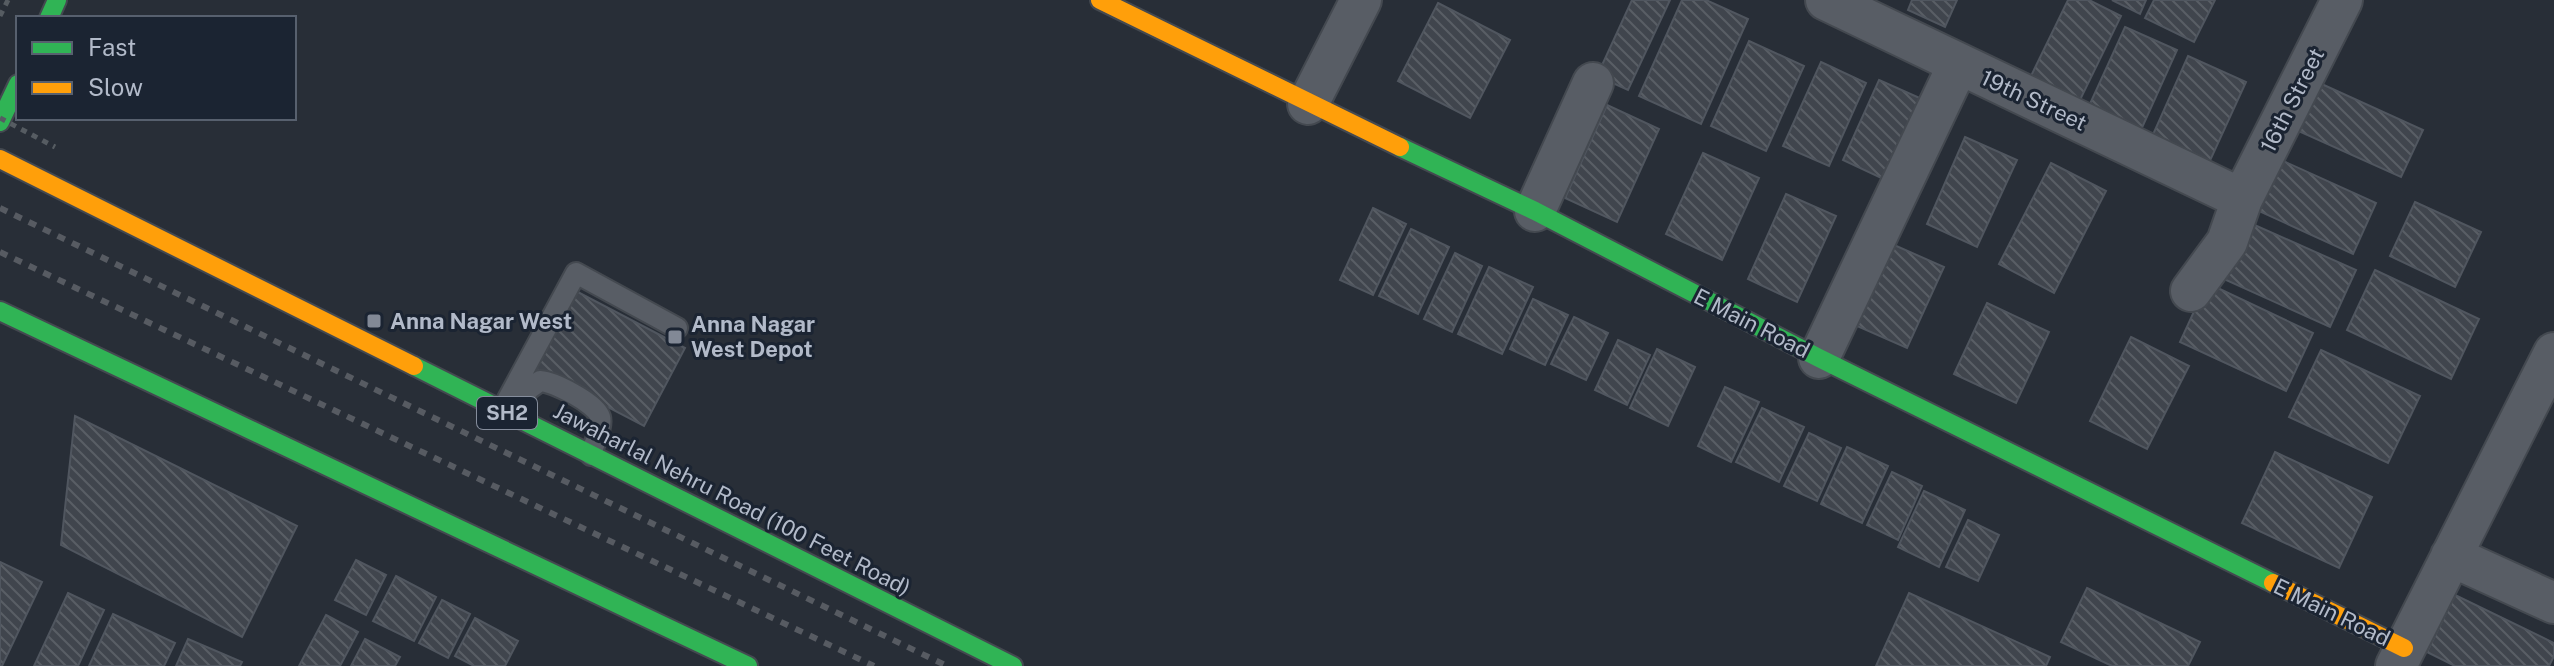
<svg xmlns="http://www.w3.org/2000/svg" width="2554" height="666" font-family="'Public Sans',sans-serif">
  <defs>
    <pattern id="building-back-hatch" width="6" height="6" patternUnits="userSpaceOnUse" patternTransform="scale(2)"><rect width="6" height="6" fill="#40454d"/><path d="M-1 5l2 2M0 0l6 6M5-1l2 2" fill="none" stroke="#595e65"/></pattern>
  </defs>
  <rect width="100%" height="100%" fill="#282e37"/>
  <path fill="url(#building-back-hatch)" stroke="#50565f" stroke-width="2" d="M 1632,0 L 1670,0 L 1628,90 L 1597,76 Z
    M 1682,0 L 1706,0 L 1748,19 L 1701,124 L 1639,96 Z
    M 1912,0 L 1957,0 L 1945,27 L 1908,10 Z
    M 2068,0 L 2089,0 L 2121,16 L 2079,102 L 2030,78 Z
    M 2112,0 L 2146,0 L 2140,14 Z
    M 2154,0 L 2215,0 L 2194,42 L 2145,18 Z
    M 1438,3 L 1510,40 L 1470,118 L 1398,81 Z
    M 2125,27 L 2177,50 L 2141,130 L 2089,106 Z
    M 1749,41 L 1804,66 L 1766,151 L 1711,126 Z
    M 2188,56 L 2246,82 L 2208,165 L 2151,139 Z
    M 1821,62 L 1866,83 L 1829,166 L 1783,146 Z
    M 1879,80 L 1931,103 L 1894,184 L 1843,160 Z
    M 2315,81 L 2423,130 L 2401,177 L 2294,129 Z
    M 1607,105 L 1659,129 L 1617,222 L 1565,198 Z
    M 1965,137 L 2017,160 L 1977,247 L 1927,224 Z
    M 1703,153 L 1759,178 L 1722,260 L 1666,234 Z
    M 2281,160 L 2376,203 L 2353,254 L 2259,211 Z
    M 2051,163 L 2106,191 L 2054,293 L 1999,264 Z
    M 1786,194 L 1836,216 L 1797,302 L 1748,279 Z
    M 2415,202 L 2481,232 L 2455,287 L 2390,256 Z
    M 1373,208 L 1406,224 L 1373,295 L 1340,280 Z
    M 2241,219 L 2356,270 L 2330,327 L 2215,275 Z
    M 1411,229 L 1449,247 L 1418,314 L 1379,296 Z
    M 1885,241 L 1944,267 L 1907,348 L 1848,322 Z
    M 1455,253 L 1482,266 L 1452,332 L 1424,319 Z
    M 1489,267 L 1533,287 L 1502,354 L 1458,334 Z
    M 2375,270 L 2479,319 L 2451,379 L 2347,330 Z
    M 2207,283 L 2313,333 L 2286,391 L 2180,342 Z
    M 570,288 L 685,348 L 644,426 L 529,366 Z
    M 1533,299 L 1568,315 L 1545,365 L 1510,349 Z
    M 1987,303 L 2049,332 L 2016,403 L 1954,374 Z
    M 1574,317 L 1608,333 L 1586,380 L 1551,364 Z
    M 2131,337 L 2189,366 L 2147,449 L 2090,421 Z
    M 1618,340 L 1650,355 L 1627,405 L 1595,390 Z
    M 1657,349 L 1695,367 L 1668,426 L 1630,408 Z
    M 2321,350 L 2420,396 L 2388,463 L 2289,417 Z
    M 1725,387 L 1759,402 L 1731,462 L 1698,446 Z
    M 1762,408 L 1804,427 L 1779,482 L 1736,462 Z
    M 75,416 L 297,526 L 242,637 L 61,545 Z
    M 1809,433 L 1841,448 L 1817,501 L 1784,486 Z
    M 1847,447 L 1888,466 L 1862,523 L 1821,504 Z
    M 2275,452 L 2372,497 L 2339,568 L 2242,523 Z
    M 1892,472 L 1922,486 L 1898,540 L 1867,525 Z
    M 1924,491 L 1965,510 L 1939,567 L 1898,547 Z
    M 1968,520 L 1999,535 L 1978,581 L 1946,567 Z
    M 356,560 L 386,575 L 366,615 L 335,600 Z
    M 0,562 L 42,582 L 2,666 L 0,666 Z
    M 396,576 L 436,597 L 414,641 L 373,621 Z
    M 2087,588 L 2200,642 L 2188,666 L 2112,666 L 2061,642 Z
    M 68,593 L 104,610 L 78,666 L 34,666 Z
    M 1909,593 L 2050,657 L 2046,666 L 1876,666 Z
    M 2455,595 L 2554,643 L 2554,656 L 2549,666 L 2455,666 L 2427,652 Z
    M 442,600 L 470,614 L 448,658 L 419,643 Z
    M 113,614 L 175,643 L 164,666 L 89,666 Z
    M 326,615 L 358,632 L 340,666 L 299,666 Z
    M 475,618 L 518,641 L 505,666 L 474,666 L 455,656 Z
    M 188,639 L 242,662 L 240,666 L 176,666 Z
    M 365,639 L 400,657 L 395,666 L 351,666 Z"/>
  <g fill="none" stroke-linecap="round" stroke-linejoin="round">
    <g stroke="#444950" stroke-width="24">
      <path id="lane" d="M 502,410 L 576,273 L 677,328
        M 513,412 L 529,389 L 540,381 C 554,382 596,403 600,417 C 603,427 593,445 591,455"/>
    </g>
    <g stroke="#444950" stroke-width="44">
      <path id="street" d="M 1826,0 L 2242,199
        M 1308,104 L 1361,0
        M 1535,211 L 1593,83
        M 2191,291 L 2227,242 L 2242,199 L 2342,0
        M 1819,358 L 1958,65
        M 2451,556 L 2554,603
        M 2396,666 L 2554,353"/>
    </g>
    <g stroke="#444950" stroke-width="22">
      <path id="fast" d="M 49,18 L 57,0
        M 0,122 L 18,84
        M 1400,147 L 1535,211 L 1819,358 L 2273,583
        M 0,311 L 748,666
        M 414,366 L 1013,666"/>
    </g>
    <g stroke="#444950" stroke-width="22">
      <path id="slow" d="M 1100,0 L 1400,147
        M 0,159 L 414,366
        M 2273,583 L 2404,648"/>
    </g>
    <path stroke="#565c62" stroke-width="5" stroke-dasharray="6 6" stroke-linecap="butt" d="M 0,16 L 8,0"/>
    <use href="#lane" stroke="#585d65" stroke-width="20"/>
    <use href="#street" stroke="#585d65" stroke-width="40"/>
    <use href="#fast" stroke="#30b455" stroke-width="18"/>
    <use href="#slow" stroke="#ff9f0a" stroke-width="18"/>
    <path stroke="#575b62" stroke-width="6" stroke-dasharray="8 8" stroke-linecap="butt" d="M 0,208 L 947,666
      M 0,252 L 874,666"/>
    <path stroke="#565c62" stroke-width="5" stroke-dasharray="6 6" stroke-linecap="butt" d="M 0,118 L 55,147"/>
  </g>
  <g fill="#828996" stroke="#1b2432" stroke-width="3">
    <rect x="366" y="313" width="16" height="16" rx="4"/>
    <rect x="667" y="329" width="16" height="16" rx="4"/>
  </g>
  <g text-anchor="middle" stroke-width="6" stroke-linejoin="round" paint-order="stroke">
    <rect fill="#1b2432" stroke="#858d9c" stroke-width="2" x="477" y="397" width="60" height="32" rx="6"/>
    <g font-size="20" font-weight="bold" fill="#b2bac9">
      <text x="507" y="420">SH2</text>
    </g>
    <g font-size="22" fill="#b2bac9" stroke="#1b2432">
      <text transform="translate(2034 100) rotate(25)" y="8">19th Street</text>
      <text transform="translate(2292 100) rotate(-63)" y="8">16th Street</text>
      <text transform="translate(1752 323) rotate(27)" y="8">E Main Road</text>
      <text transform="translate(732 499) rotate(27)" y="8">Jawaharlal Nehru Road (100 Feet Road)</text>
      <text transform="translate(2332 612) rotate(26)" y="8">E Main Road</text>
    </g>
    <g font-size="22" font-weight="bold" fill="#b2bac9" stroke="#1b2432" text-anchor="start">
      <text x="390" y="329">Anna Nagar West</text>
      <text x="691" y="332">Anna Nagar<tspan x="691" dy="25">West Depot</tspan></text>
    </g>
  </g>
  <rect x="16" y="16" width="280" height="104" fill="#1b2432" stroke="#57606e" stroke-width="2"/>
  <rect x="32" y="42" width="40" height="12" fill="#30b455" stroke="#57606e" stroke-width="2"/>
  <text x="88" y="56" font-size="24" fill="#b2bac9">Fast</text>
  <rect x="32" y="82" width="40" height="12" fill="#ff9f0a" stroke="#57606e" stroke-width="2"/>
  <text x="88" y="96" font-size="24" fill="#b2bac9">Slow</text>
</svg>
